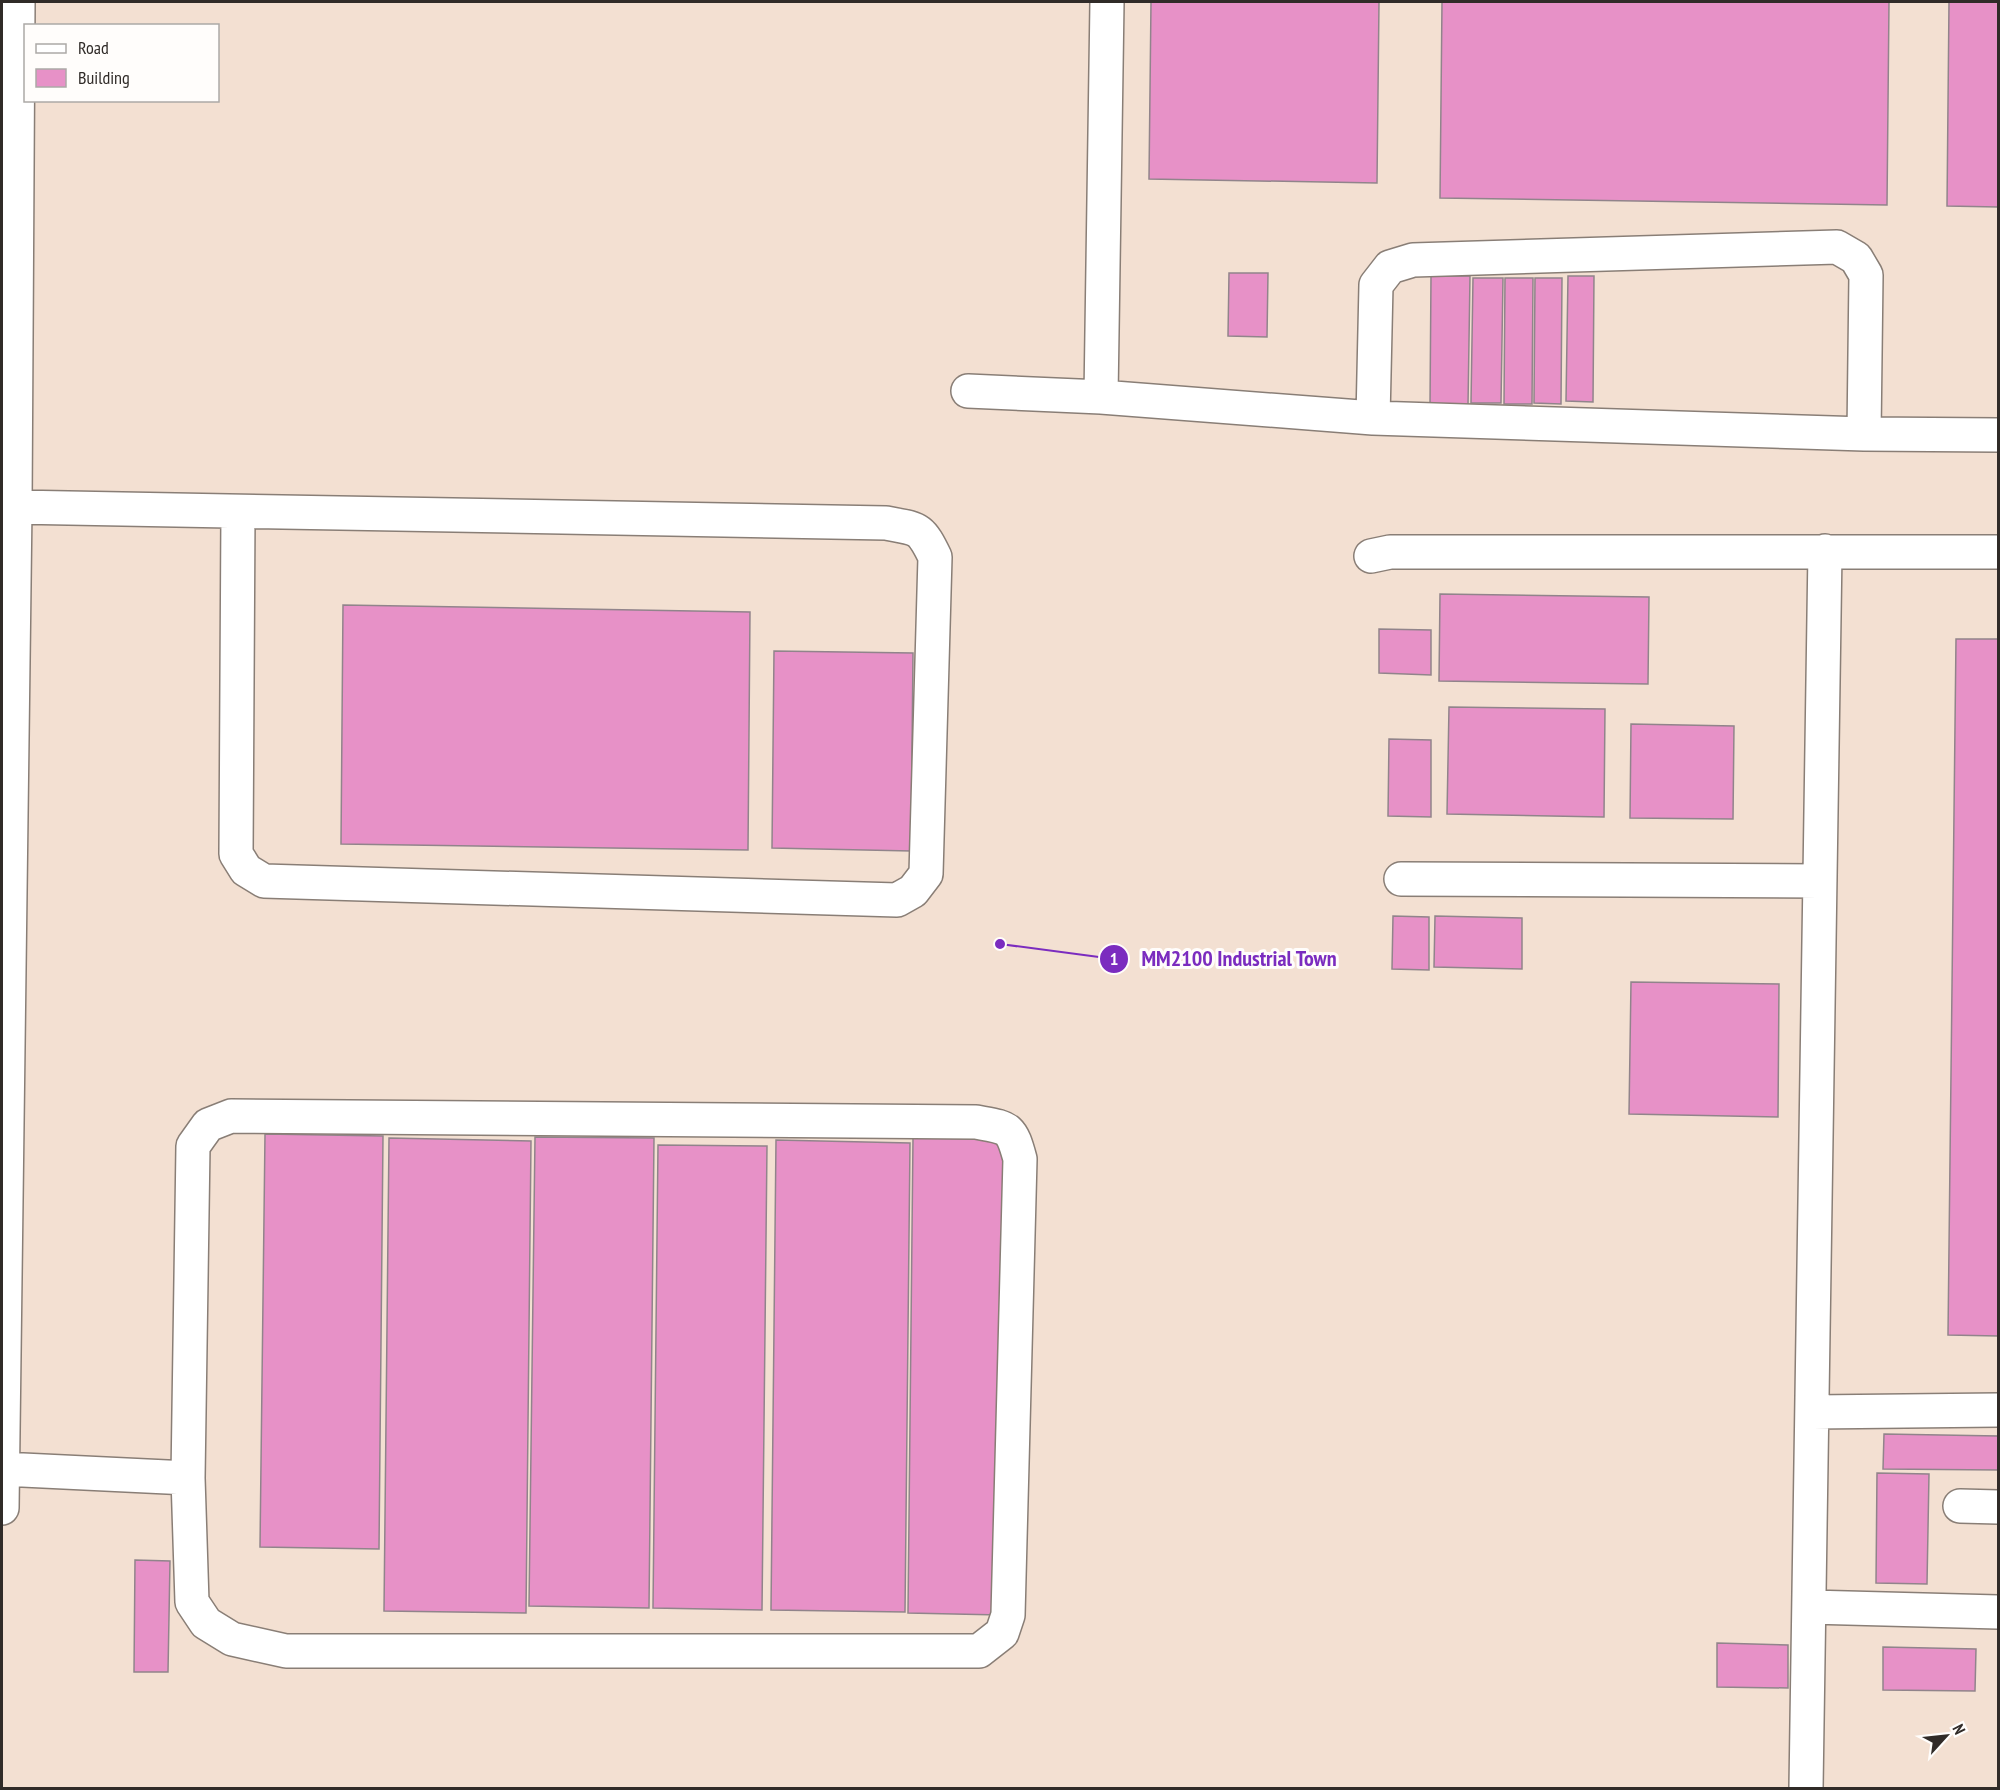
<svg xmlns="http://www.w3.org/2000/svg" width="2000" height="1790" font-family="'PT Sans Narrow',sans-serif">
  <rect width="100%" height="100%" fill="#f9ede4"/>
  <path fill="#f3e0d2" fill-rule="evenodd" d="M 2,2 L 1998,2 L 1998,1788 L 2,1788 ZM 26,26 L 218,26 L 218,100 L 26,100 Z"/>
  <path fill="#e791c7" stroke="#91848b" stroke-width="1.5" d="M 1151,2 L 1379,2 L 1377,183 L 1149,179 Z
    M 1442,2 L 1889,2 L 1887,205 L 1440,198 Z
    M 1949,2 L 1998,2 L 1998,207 L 1947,206 Z
    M 1229,273 L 1268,273 L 1267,337 L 1228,336 Z
    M 1431,276 L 1470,276 L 1468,406 L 1430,405 Z
    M 1568,276 L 1594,276 L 1593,402 L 1566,401 Z
    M 1473,278 L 1503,278 L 1501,403 L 1471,403 Z
    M 1505,278 L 1533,278 L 1532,404 L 1504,404 Z
    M 1535,278 L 1562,278 L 1561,404 L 1534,403 Z
    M 1440,594 L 1649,597 L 1648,684 L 1439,681 Z
    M 343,605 L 750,612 L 748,850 L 341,844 Z
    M 1379,629 L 1431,630 L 1431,675 L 1379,673 Z
    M 1956,639 L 1998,639 L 1998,1336 L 1948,1335 Z
    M 774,651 L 913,653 L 911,851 L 772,848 Z
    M 1449,707 L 1605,709 L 1604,817 L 1447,814 Z
    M 1631,724 L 1734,726 L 1733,819 L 1630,818 Z
    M 1389,739 L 1431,740 L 1431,817 L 1388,816 Z
    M 1393,916 L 1429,917 L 1429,970 L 1392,969 Z
    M 1435,916 L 1522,918 L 1522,969 L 1434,967 Z
    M 1631,982 L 1779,984 L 1778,1117 L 1629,1114 Z
    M 265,1134 L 383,1136 L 379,1549 L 260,1547 Z
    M 535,1137 L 654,1138 L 649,1608 L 529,1606 Z
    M 389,1138 L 531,1141 L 526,1613 L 384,1611 Z
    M 913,1138 L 1006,1139 L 1000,1615 L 908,1613 Z
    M 776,1140 L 910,1143 L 905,1612 L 771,1610 Z
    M 658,1145 L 767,1146 L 762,1610 L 653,1608 Z
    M 1884,1434 L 1998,1436 L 1998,1470 L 1883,1469 Z
    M 1877,1473 L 1929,1474 L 1927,1584 L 1876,1583 Z
    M 135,1560 L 170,1561 L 168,1672 L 134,1672 Z
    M 1717,1643 L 1788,1645 L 1788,1688 L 1717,1687 Z
    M 1883,1647 L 1976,1649 L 1975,1691 L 1883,1690 Z"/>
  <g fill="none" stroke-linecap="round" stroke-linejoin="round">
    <g stroke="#897e76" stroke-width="36">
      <path id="minor" d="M 968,391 L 1101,397 L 1373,418 L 1864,434 L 1998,435
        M 1101,397 L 1107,2
        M 1373,418 L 1376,285 L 1390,267 L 1413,260 L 1837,247 L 1856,258 L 1866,275 L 1864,434
        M 15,507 L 886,523 C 918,529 920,526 935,557 L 926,874 L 913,891 L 897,900 L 264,881 L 246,870 L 236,854 L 238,512
        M 1371,556 L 1390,552 L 1998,552
        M 1401,879 L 1820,881
        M 1813,1412 L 1998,1410
        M 2,1469 L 188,1478 L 193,1146 L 208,1125 L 231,1116 L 976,1122 C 1009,1128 1011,1126 1020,1159 L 1008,1615 L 1002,1633 L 979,1651 L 286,1651 L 232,1639 L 206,1623 L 192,1602 L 188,1478
        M 1960,1506 L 1998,1507
        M 2,1508 L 15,507 L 18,2
        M 1810,1607 L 1998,1612
        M 1806,1788 L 1825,551"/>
    </g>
    <use href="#minor" stroke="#fff" stroke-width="33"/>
  </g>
  <path fill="none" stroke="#7b2cbf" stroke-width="2" d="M1000 944L1114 959"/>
  <g fill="#7b2cbf" stroke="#fffdfb" stroke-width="2">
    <circle cx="1000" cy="944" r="6"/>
    <circle cx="1114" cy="959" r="15"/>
  </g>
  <g font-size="18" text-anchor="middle" font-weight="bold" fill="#fff">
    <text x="1114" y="965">1</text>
  </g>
  <g font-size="22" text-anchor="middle" font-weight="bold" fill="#7b2cbf" stroke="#fffdfb" stroke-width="6" stroke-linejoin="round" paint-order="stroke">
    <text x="1239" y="966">MM2100 Industrial Town</text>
  </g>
  <rect width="2000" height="1790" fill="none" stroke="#302b28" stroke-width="6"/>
  <rect x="24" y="24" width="195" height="78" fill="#fffdfb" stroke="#aca9a7" stroke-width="1.5"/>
  <rect x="36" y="44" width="30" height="9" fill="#ffffff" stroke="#aca9a7" stroke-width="1.5"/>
  <text x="78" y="54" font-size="18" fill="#302b28">Road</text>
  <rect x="36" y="69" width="30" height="18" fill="#e791c7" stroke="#aca9a7" stroke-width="1.5"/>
  <text x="78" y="84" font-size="18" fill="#302b28">Building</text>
  <g transform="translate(1946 1736) rotate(63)" stroke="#fffdfb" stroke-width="4.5" paint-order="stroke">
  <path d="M0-4.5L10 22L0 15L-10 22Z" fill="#302b28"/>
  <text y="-9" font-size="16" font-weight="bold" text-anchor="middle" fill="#302b28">N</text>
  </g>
</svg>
